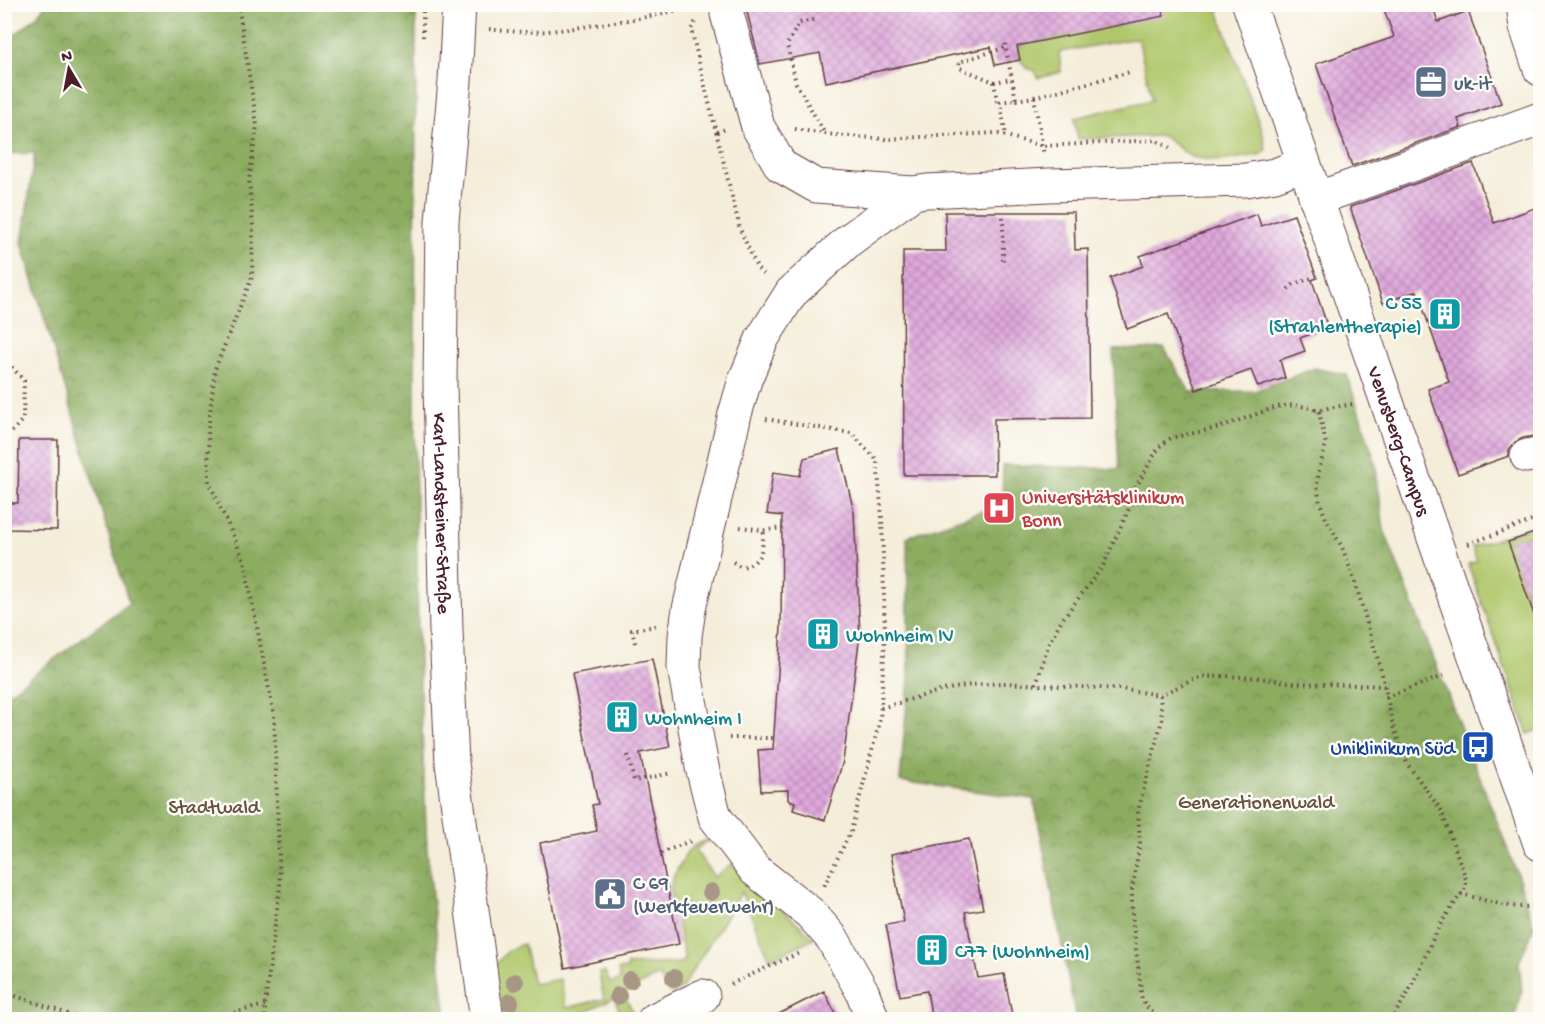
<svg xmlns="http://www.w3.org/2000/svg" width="1545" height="1024" font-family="'Gochi Hand',sans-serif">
  <defs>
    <pattern id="forest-crowns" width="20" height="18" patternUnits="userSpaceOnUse" patternTransform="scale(1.5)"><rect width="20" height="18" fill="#8cac60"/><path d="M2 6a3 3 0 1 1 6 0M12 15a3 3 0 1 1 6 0" fill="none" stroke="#748b4f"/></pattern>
    <pattern id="building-cross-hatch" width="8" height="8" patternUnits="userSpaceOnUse" patternTransform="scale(1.5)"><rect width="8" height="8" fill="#dfa9dd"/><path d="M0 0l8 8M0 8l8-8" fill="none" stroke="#b789b3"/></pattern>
  </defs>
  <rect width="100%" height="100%" fill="#fdfcf7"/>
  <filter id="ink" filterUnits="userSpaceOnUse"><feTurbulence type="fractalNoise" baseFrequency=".0167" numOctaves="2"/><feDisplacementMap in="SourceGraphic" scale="12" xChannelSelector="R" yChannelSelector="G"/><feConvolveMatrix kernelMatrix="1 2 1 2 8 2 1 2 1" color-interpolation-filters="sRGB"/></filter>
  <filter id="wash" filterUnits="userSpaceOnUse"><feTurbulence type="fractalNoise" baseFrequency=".008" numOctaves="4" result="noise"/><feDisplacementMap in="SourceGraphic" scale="24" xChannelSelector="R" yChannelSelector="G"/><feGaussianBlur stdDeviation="1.35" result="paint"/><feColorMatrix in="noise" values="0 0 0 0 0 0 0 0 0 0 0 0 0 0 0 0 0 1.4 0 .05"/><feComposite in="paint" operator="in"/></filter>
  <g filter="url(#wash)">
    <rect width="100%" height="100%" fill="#f4edd9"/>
    <path fill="#b0c76c" stroke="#7d734c" stroke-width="1.5" d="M 1179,5 L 1216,5 L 1263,135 L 1266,150 L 1262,154 L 1220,161 L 1191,157 L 1163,136 L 1078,139 L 1074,118 L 1152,100 L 1138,38 L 1059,52 L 1061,72 L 1038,78 L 1035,70 L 1028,69 L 1020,60 L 1017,48 L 1025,44 L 1123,24 L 1122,15 Z
      M 1540,524 L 1540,531 L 1509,542 L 1540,633 L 1540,729 L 1528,734 L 1468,564 L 1477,561 L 1472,547 Z
      M 712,838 L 695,850 L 714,877 L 732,864 L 814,938 L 770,959 L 741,892 L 682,988 L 674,993 L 668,992 L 659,975 L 624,993 L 633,1013 L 623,1018 L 614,998 L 569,1019 L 503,1019 C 501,1007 494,984 495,972 C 497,958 511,946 524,944 L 533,984 L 560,979 L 566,1008 L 604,999 L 599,973 L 605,972 L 610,983 L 620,980 L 618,970 L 627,969 L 627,965 L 678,963 L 685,961 L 670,889 L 674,875 L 688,851 L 695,845 Z"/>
    <path fill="url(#forest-crowns)" stroke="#6b6646" stroke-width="1.5" d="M 45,5 L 416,5 L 415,438 L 418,636 L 427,850 L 446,1019 L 5,1019 L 5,696 L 129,603 L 22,243 L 35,153 L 5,154 L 5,43 L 36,17 Z
      M 1164,348 L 1190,392 L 1255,391 L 1315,368 L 1347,375 L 1375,461 L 1384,530 L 1518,876 L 1534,926 L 1519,963 L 1522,991 L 1514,1019 L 1076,1019 L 1034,799 L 900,781 L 909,678 L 907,537 L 1002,504 L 1003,465 L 1119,469 L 1113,350 Z"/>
    <g id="blocks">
      <path fill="url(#building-cross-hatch)" d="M 745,4 L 1162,4 L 1164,16 L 1017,46 L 1020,60 L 995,65 L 991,47 L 826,82 L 820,53 L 760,64 Z
        M 1382,4 L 1432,4 L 1438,22 L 1468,11 L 1501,103 L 1458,119 L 1461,127 L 1352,166 L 1316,64 L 1394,37 Z
        M 1473,163 L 1494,223 L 1540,206 L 1540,435 L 1523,438 L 1515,442 L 1509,450 L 1509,456 L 1458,474 L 1428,389 L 1449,382 L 1417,291 L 1383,303 L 1350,207 Z
        M 945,212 L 1074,212 L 1075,250 L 1088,249 L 1090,418 L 994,419 L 995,475 L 904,475 L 903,251 L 946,251 Z
        M 1257,214 L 1261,226 L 1294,215 L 1317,278 L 1312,280 L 1328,328 L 1300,338 L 1305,351 L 1280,360 L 1285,378 L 1258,387 L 1251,370 L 1196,390 L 1168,314 L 1127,329 L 1110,278 L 1143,266 L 1140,256 Z
        M 19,440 L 58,440 L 57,530 L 4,529 L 4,503 L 18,503 Z
        M 839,449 L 854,512 L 860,635 L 843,761 L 825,820 L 793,810 L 795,802 L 788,800 L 788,790 L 761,791 L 758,750 L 773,749 L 781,627 L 782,516 L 767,514 L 773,472 L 800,476 L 804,458 Z
        M 1540,531 L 1540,622 L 1537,623 L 1508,542 Z
        M 652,659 L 670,747 L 640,753 L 679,944 L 565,968 L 540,843 L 597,831 L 592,805 L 598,804 L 572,674 Z
        M 969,839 L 983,909 L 965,912 L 978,978 L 1004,974 L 1013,1020 L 932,1020 L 927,991 L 900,996 L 886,925 L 904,922 L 891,854 Z
        M 824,991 L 839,1020 L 767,1020 Z"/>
    </g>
  </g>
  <g filter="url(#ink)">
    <use href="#blocks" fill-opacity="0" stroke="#643e45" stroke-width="1.5"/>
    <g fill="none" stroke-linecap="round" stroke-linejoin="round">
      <g stroke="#643e45" stroke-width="35">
        <g id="minor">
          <path id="s1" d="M 459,4 L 455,81 L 442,221 L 440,384 L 446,631 L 452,763 L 487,1020"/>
          <path id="s2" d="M 1249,4 L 1540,844"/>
          <path d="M 1523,4 L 1526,27 L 1540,69"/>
          <path d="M 727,14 L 758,127 L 781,166 L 816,186 L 913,193 L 927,191 L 1049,185 L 1246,180 L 1275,175 L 1303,164"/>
          <path d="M 1316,199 L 1540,119"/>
          <path d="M 1527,456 L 1540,453"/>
          <path d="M 654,1020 L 703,996"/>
          <path d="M 873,1020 L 862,991 L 832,938 L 810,913 L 755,870 L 715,817 L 702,767 L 684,667 L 685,636 L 689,609 L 735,414 L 745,380 L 762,339 L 791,293 L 848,241 L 913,193"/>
        </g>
      </g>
      <path stroke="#643e45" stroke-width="4" stroke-dasharray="1.5 4.5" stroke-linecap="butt" d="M 238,4 L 257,125 L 249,180 L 253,226 L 252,277 L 215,369 L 208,431 L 209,482 L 244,560 L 274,715 L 280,886 L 265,1005 L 265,1020
        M 813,20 L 799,23 L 787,45 L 796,83 L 825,134
        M 695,22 L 691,29 L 740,229 L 757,268 L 766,276
        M 489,29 C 534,36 569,29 614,22 C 642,18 669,14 696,4
        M 423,37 L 423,4
        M 1005,44 L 1016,100 L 1000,102 L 1006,136
        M 1004,48 L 959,62 L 960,68 L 994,82 L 1011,79
        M 994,82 L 997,101 L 1000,102
        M 1034,97 L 1130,72
        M 1016,100 L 1034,97 L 1044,155
        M 795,129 L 825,134 L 886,139 L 995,133 L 1043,146 L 1155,140 L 1172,149
        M 717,132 L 726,129
        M 1003,217 L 1003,265
        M 1288,289 L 1294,284 L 1312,278
        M 4,358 L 24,381 L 23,419 L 4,441
        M 1315,410 L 1354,404
        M 766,419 L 851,433 L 877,460 L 882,518 L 885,637 L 880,720 L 851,831 L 824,886
        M 740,527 L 764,530 L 784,528
        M 1468,544 L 1540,518
        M 733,562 L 742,567 C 763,562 762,549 764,530
        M 635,643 L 632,630 L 656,626
        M 1036,684 L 1049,643 L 1061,621 L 1103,566 L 1130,506 L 1137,485 L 1159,447 L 1171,438 L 1221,427 L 1276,407 L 1294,405 L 1312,408 L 1319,412 L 1326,444 L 1319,470 L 1317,486 L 1320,503 L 1326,519 L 1342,547 L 1355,582 L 1382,674 L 1393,726 L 1401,748 L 1408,765 L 1441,810 L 1466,879 L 1466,887 L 1439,926 L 1408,993 L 1391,1020
        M 1160,695 L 1162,720 L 1138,811 L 1140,842 L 1132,889 L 1132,915 L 1142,1000 L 1150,1011 L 1161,1020
        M 1386,697 L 1447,675
        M 881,708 L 943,690 L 971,685 L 1003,683 L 1120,689 L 1160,695 L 1200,677 L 1226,676 L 1260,678 L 1293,683 L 1384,686
        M 729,738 L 776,738
        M 628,755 L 634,781 L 672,773
        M 661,853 L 693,840
        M 1461,894 C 1483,899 1511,910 1534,906
        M 731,984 L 801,952
        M 4,992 L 74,1016 L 145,1020
        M 205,1020 L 265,1005"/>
      <use href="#minor" stroke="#fff" stroke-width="33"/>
    </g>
    <g fill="#a89784">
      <circle cx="711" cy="892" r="9"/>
      <circle cx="674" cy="978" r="9"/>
      <circle cx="630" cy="980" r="9"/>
      <circle cx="515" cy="982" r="9"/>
      <circle cx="618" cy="996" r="9"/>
      <circle cx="510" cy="1002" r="9"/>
    </g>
  </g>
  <defs>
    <g id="office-square" transform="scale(1.725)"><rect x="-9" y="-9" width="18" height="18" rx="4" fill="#5c6f8a" stroke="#fdfcf7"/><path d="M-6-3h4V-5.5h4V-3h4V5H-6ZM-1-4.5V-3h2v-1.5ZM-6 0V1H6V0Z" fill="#fff"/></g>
    <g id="building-square" transform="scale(1.725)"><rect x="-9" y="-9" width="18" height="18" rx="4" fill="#0f9aa8" stroke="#fdfcf7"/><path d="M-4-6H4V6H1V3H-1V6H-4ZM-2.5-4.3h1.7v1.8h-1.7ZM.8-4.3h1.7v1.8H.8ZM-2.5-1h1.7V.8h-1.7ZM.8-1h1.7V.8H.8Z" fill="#fff"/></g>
    <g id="hospital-square" transform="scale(1.725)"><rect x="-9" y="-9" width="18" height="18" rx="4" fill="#e0444e" stroke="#fdfcf7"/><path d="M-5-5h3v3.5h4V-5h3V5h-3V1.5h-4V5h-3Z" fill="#fff"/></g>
    <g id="bus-square" transform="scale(1.725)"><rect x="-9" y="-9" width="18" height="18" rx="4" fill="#1a4fb4" stroke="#fdfcf7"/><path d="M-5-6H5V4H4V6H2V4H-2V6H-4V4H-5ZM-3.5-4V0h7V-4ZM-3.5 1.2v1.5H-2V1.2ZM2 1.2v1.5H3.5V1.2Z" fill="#fff"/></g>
    <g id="civic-square" transform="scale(1.725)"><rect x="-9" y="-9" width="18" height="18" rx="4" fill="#5c6f8a" stroke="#fdfcf7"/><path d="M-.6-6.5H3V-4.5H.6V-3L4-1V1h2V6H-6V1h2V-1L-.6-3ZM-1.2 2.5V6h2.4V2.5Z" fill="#fff"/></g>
  </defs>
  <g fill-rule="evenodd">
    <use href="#office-square" x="1431" y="82"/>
    <use href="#building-square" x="1445" y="314"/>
    <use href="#hospital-square" x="999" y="508"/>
    <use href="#building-square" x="823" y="634"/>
    <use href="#building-square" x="622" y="717"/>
    <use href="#bus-square" x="1478" y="747"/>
    <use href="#civic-square" x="610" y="894"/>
    <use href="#building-square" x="932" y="950"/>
  </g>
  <g text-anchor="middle" stroke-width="5" stroke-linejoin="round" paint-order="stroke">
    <g font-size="20" fill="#4e5e75" stroke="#fdfcf7" text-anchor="start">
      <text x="1454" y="89">uk-it</text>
      <text x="633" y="889">C 69<tspan x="633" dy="23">(Werkfeuerwehr)</tspan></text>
    </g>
    <g font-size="20" fill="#0d838f" stroke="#fdfcf7" text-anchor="start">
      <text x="1422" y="309" text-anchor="end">C 55<tspan x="1422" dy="23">(Strahlentherapie)</tspan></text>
      <text x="846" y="641">Wohnheim IV</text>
      <text x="645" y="724">Wohnheim I</text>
      <text x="955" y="957">C77 (Wohnheim)</text>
    </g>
    <g font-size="20" fill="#4a1f2b" stroke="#fdfcf7">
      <text dy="7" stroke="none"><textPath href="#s2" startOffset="462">Venusberg-Campus</textPath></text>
      <text dy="7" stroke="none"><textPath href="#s1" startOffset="510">Karl-Landsteiner-Straße</textPath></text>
    </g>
    <g font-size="20" fill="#be3a42" stroke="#fdfcf7" text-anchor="start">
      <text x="1022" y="503">Universitätsklinikum<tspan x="1022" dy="23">Bonn</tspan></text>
    </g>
    <g font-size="20" fill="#164399" stroke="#fdfcf7" text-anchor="end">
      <text x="1455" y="754">Uniklinikum Süd</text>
    </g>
    <g font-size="20" fill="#69513e" stroke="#fdfcf7">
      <text x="1256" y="808">Generationenwald</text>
      <text x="214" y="813">Stadtwald</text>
    </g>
  </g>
  <rect width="1545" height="1024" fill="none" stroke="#fdfcf7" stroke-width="24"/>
  <g transform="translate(69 69) rotate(350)" stroke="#fdfcf7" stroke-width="4.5" paint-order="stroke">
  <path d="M0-4.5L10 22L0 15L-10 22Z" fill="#4a1f2b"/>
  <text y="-9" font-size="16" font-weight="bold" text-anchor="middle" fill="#4a1f2b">N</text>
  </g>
</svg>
